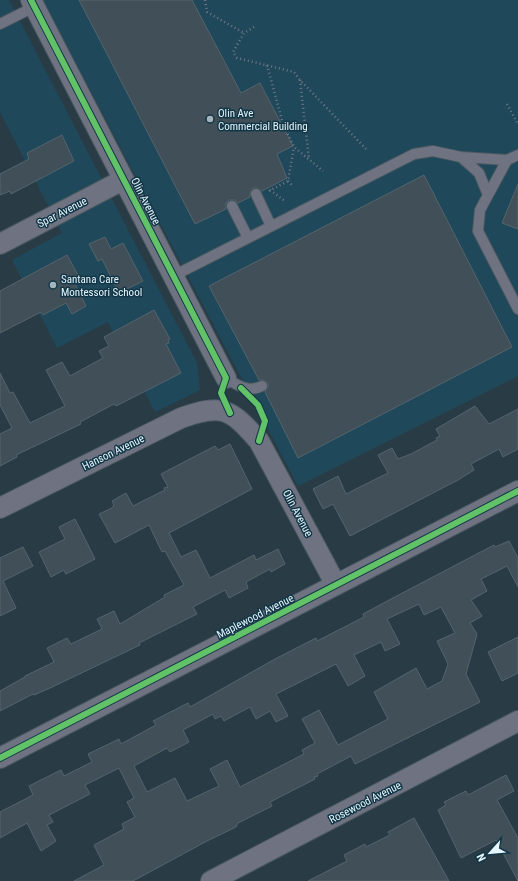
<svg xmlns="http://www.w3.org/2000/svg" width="518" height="881" font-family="'Roboto Condensed',sans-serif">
  <rect width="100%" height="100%" fill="#293c45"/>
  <path fill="#1f485b" d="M 0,0 L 9,0 L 197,363 L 200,390 L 155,412 L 108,322 L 57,348 L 12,260 L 62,233 L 0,112 Z
    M 43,0 L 518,0 L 518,376 L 298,486 Z"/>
  <path fill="#415058" stroke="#55646c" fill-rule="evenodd" d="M 79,0 L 192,0 L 241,93 L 260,83 L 293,146 L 277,154 L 287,178 L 262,191 L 257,188 L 253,188 L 250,193 L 250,197 L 238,203 L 235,200 L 229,200 L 226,203 L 226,209 L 195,224 Z
    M 62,135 L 74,161 L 11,194 L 10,191 L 0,195 L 0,174 L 29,159 L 27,153 Z
    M 424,175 L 512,347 L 298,458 L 265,392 L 268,387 L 268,383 L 263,380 L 259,380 L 209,286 Z
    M 518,184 L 518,229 L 502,223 Z
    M 105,237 L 111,249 L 123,243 L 143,281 L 119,293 L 102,259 L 98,261 L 89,244 Z
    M 67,255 L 78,275 L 72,278 L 86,306 L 72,314 L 66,303 L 43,315 L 41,312 L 0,333 L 0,291 Z
    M 154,310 L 170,339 L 168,340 L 169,343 L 166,344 L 181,373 L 116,406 L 114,404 L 80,422 L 81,424 L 16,455 L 17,457 L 0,466 L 0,434 L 12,428 L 0,405 L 0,373 L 10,393 L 13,392 L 30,423 L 65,406 L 46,370 L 62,362 L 70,376 L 103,358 L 99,351 L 109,346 L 104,337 Z
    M 475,406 L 489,424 L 518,409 L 518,449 L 503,457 L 499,449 L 471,464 L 474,470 L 458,480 L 350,536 L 333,504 L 323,509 L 313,489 L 338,476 L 346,494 L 388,473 L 378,455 L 392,448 L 398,459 L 411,454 L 437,440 L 436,438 L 440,436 L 436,429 Z
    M 230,444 L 252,489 L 169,533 L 181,557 L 196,550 L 210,578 L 254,555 L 256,560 L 278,549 L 285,564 L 271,572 L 270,569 L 246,582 L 248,588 L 229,598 L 225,590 L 193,607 L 197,614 L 139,643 L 140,645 L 50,688 L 34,695 L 33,694 L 0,711 L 0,691 L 25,677 L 25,676 L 54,662 L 47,648 L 67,638 L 71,644 L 102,629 L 97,619 L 114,611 L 120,624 L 165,597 L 164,595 L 184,585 L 165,551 L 162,552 L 149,525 L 115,543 L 99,514 L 112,508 L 114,505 L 112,501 L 126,493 L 133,506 L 165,490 L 164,488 L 168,487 L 161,474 L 215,446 L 218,450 Z
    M 75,519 L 95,559 L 66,574 L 64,570 L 51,577 L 39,552 L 65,539 L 59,527 Z
    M 509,541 L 518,558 L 518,587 L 507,566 L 481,579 L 487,591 L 471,600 L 482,616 L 470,623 L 477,634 L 466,674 L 480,702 L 355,764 L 351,756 L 317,774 L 318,776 L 314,777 L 315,779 L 270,802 L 272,806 L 238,823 L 236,827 L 207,841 L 133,881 L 74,881 L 104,865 L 94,845 L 124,829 L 122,824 L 135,817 L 127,802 L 134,798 L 119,768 L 85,785 L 90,794 L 49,815 L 53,822 L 47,825 L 56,841 L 41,851 L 27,823 L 0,838 L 0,812 L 33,795 L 29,786 L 61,770 L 64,776 L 92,762 L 88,754 L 119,739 L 121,744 L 156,725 L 153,721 L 188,703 L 190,707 L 275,659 L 316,638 L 317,641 L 364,617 L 363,614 L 391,599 L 494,545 L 495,547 ZM 419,604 L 424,615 L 441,607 L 455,633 L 437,641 L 448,664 L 442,681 L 427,689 L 416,668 L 374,692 L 388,719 L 338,745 L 319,710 L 302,719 L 315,743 L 302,750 L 304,754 L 240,787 L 227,760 L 210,769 L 219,786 L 187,801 L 175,778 L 147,792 L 134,766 L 167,748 L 170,752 L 189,742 L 183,730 L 213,714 L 215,719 L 221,716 L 224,721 L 250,707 L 256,719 L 270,711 L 276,722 L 288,716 L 276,694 L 336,664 L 348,686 L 365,676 L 354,655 L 381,642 L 385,651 L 400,644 L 387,619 Z
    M 23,547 L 33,566 L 3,581 L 16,608 L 0,616 L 0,558 Z
    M 518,637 L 518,673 L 502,681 L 488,652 Z
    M 506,775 L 514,791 L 497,800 L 518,838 L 518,881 L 496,840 L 461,858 L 438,810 L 446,805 L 444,802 L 466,791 L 468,795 Z
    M 414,818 L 449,881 L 308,881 L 347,861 L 344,855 L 365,844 L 366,847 L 390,835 L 388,832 Z"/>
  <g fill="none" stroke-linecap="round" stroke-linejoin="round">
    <g stroke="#4a5960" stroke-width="12">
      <path id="service" d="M 0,24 L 34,7
        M 461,157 L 479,173 L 488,195
        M 507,160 L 480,210 L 478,231 L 518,309
        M 256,194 L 271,226
        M 232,206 L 248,238
        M 173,276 L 414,154 L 433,151 L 461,157 L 507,160 L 518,155
        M 226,378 C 237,385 248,393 262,386"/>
    </g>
    <g stroke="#4a5960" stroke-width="22">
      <path id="minor" d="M 31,0 L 226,378
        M 0,244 L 123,180
        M 0,508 L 181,418 C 223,403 231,409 259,441 L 336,585
        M 0,758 L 518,491
        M 211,881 L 518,721"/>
    </g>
    <path stroke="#717882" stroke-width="2.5" stroke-dasharray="1 3" stroke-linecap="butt" d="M 205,0 L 207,12 L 244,33
      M 254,27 L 244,33 L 233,52 L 237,58 L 294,72 L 300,80 L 367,150
      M 267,65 L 283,124 L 294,147 L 323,171
      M 300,80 L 309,159
      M 507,104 L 518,124
      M 288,181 L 293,186
      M 270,190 L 286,202
      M 269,191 L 288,181 L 294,147"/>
    <use href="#service" stroke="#6f7381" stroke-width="10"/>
    <use href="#minor" stroke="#6f7381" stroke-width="20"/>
    <g stroke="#123646" stroke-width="8">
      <path id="cycleway" d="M 31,0 L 226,378 L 221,393 L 230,413
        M 241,388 L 258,405 L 265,421 L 259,441
        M 0,758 L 518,491"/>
    </g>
    <use href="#cycleway" stroke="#61c268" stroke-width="6"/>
  </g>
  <g fill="#a4b5be" stroke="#123646" stroke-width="1.5">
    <circle cx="210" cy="119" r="4"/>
    <circle cx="53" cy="285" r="4"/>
  </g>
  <g text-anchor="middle" stroke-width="3" stroke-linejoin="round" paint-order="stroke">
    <g font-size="11" fill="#e6f6ff" stroke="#123646" text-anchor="start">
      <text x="218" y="117">Olin Ave<tspan x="218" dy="13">Commercial Building</tspan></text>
      <text x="61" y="283">Santana Care<tspan x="61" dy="13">Montessori School</tspan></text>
    </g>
    <g font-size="11" fill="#e6f6ff" stroke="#123646">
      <text transform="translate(146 201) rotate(63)" y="4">Olin Avenue</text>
      <text transform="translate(62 212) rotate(-27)" y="4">Spar Avenue</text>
      <text transform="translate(113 452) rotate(-26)" y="4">Hanson Avenue</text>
      <text transform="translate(298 513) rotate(62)" y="4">Olin Avenue</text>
      <text transform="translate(255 616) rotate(-27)" y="4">Maplewood Avenue</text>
      <text transform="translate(365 802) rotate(-27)" y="4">Rosewood Avenue</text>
    </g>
  </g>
  <g transform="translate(490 853) rotate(243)" stroke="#123646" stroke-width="3" paint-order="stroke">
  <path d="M0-3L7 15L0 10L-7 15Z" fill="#e6f6ff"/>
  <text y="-6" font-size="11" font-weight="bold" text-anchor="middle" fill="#e6f6ff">N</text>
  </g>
</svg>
